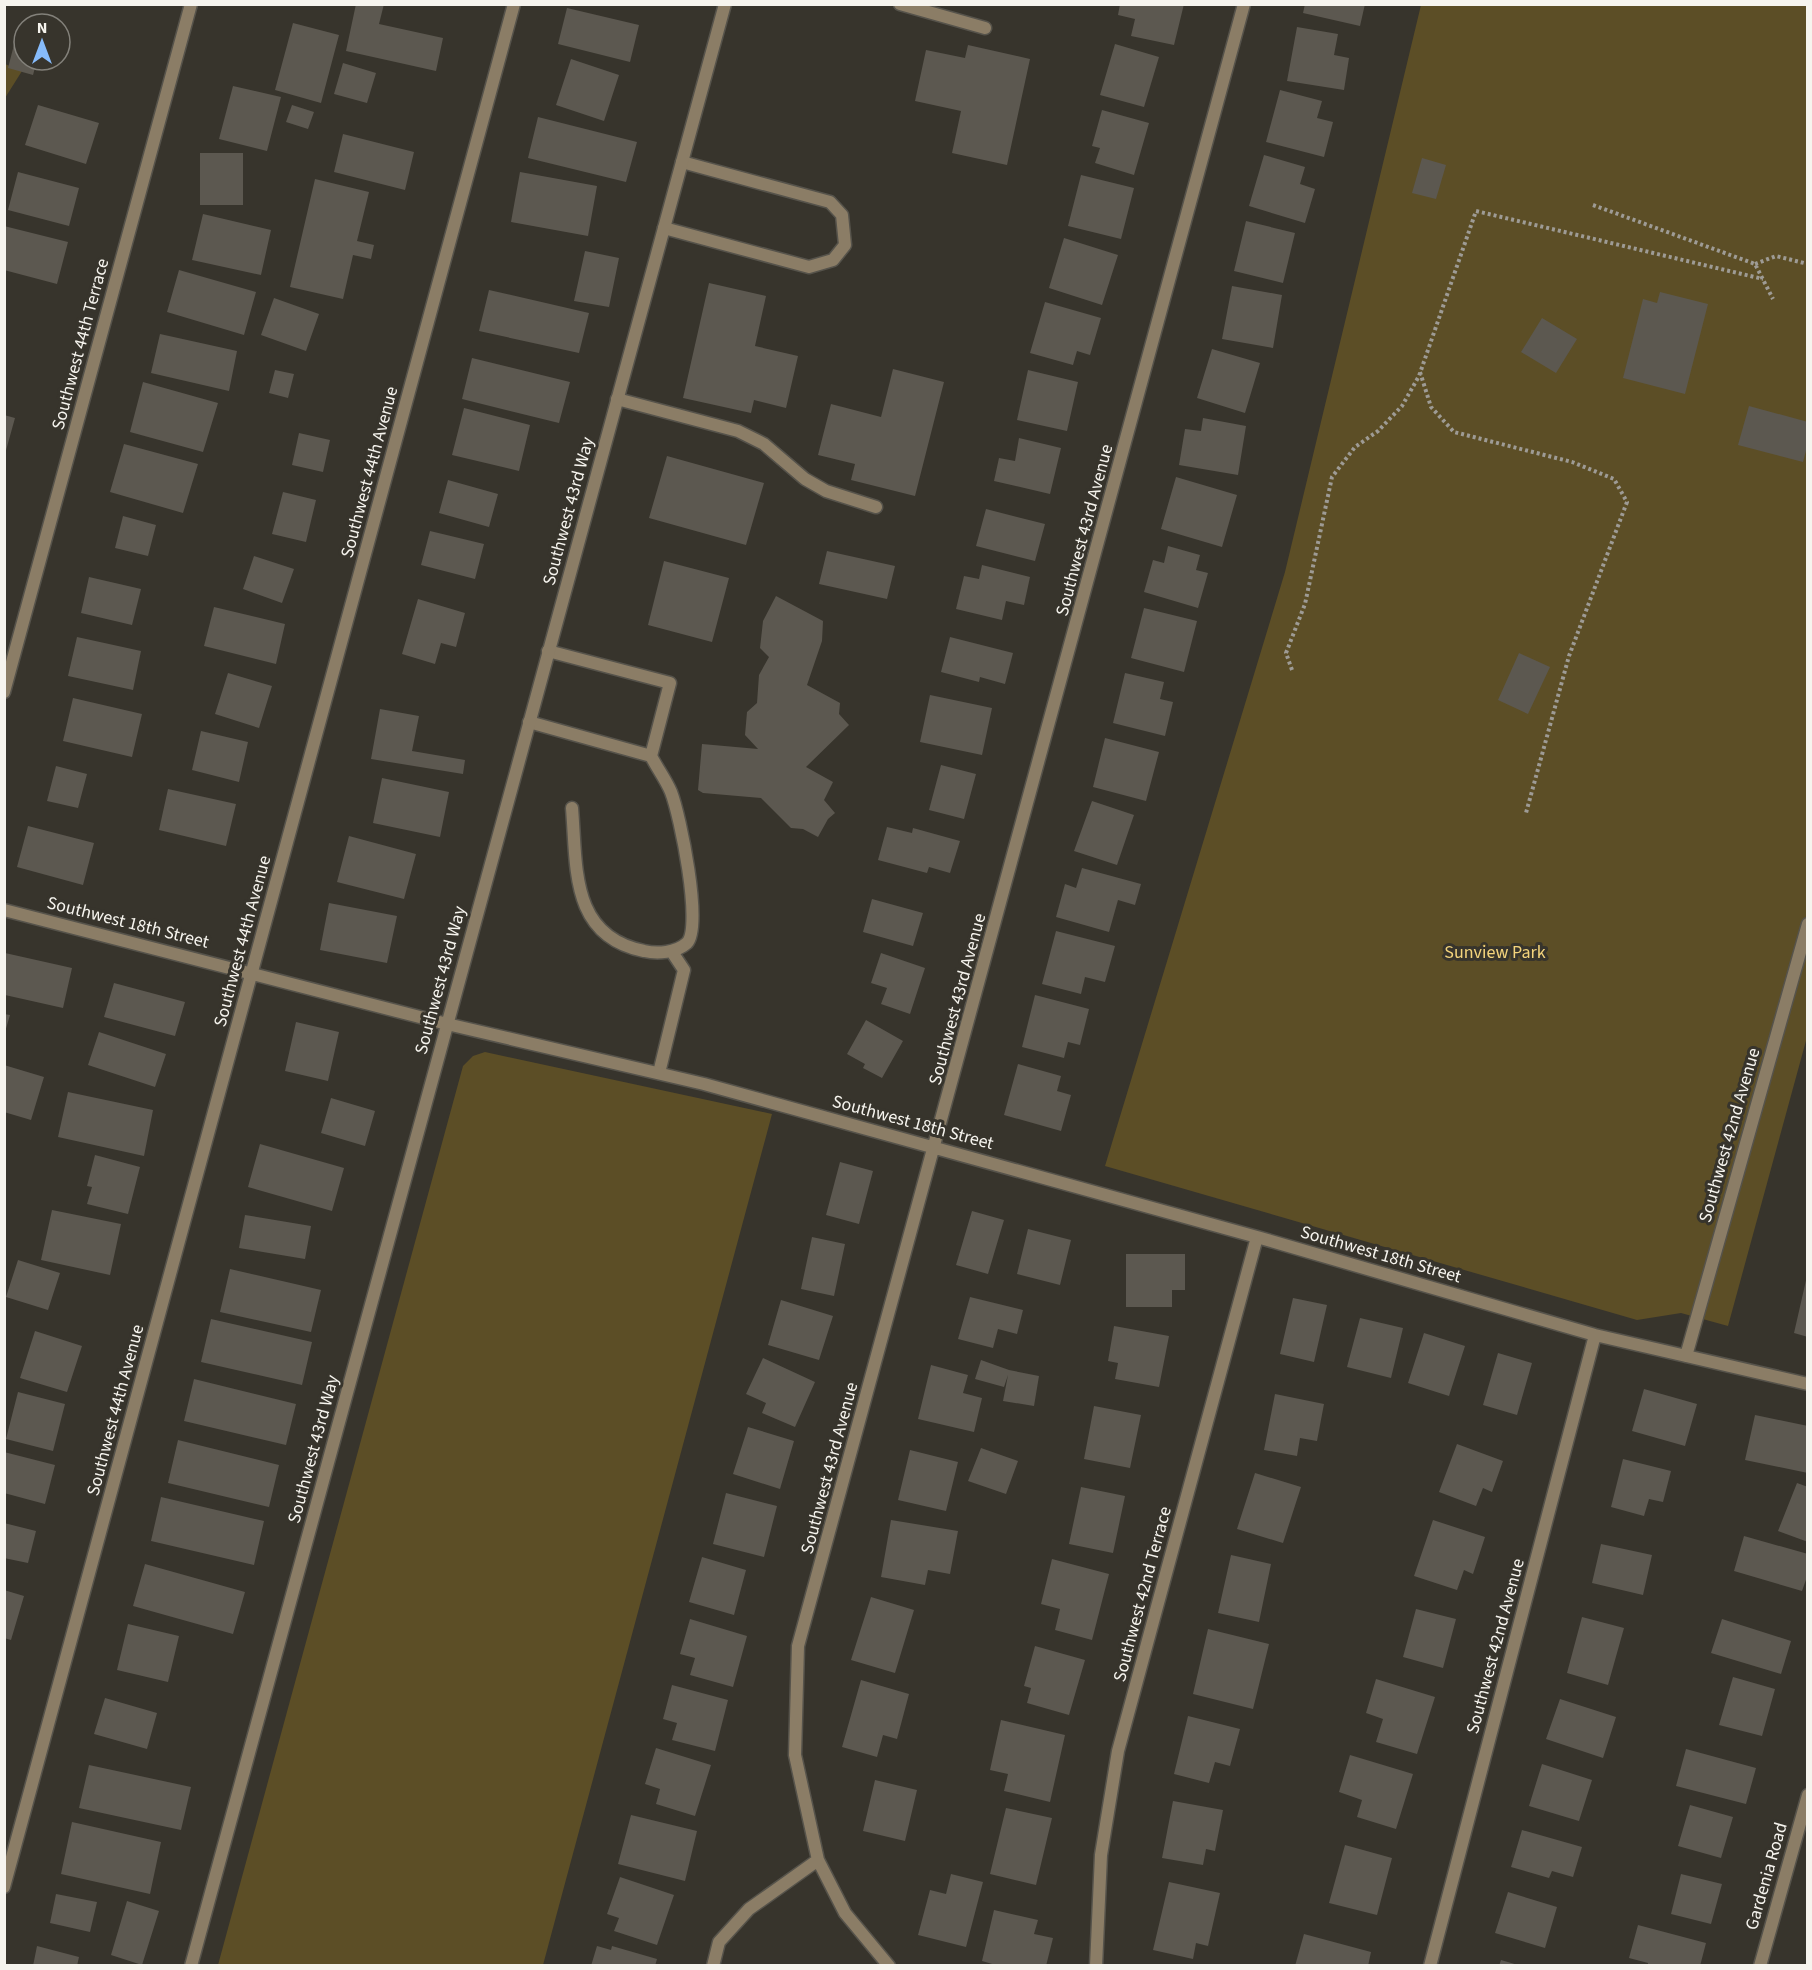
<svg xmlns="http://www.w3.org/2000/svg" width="1812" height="1970" font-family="'Source Sans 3',sans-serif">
  <rect width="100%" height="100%" fill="#37342c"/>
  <path fill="#5c4e26" d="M 1421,5 L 1807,5 L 1807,1037 L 1728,1326 L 1681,1313 L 1637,1320 L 1105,1166 L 1285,572 Z
    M 5,64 L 22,71 L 5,98 Z
    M 485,1052 L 772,1114 L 543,1965 L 218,1965 L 463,1066 L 473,1056 Z"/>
  <path fill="#5c5850" d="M 356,4 L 384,4 L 379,24 L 443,38 L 436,71 L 346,51 Z
    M 1120,4 L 1184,4 L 1174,45 L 1131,36 L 1135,19 L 1118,15 Z
    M 1305,4 L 1365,4 L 1360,26 L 1303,13 Z
    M 567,8 L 639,25 L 630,62 L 558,44 Z
    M 293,23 L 339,35 L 321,103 L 275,90 Z
    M 1297,27 L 1338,34 L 1334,55 L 1349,58 L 1344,90 L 1287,81 Z
    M 16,37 L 24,39 L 24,60 L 37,60 L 33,75 L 8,68 Z
    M 1115,44 L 1159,57 L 1144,107 L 1100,95 Z
    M 968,45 L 1030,59 L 1007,165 L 952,153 L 961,111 L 915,101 L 926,50 L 965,58 Z
    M 571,59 L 619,75 L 604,121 L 556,105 Z
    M 343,63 L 376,73 L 367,103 L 334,94 Z
    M 233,86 L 281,97 L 267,151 L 219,139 Z
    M 1280,90 L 1322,101 L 1317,118 L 1333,122 L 1324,157 L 1266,142 Z
    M 38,105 L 99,123 L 86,164 L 25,145 Z
    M 292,105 L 314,112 L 308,129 L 286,122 Z
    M 1102,110 L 1149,123 L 1134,175 L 1095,163 L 1100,148 L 1092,146 Z
    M 538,117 L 637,142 L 626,182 L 528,158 Z
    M 343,134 L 414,152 L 405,190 L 334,172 Z
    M 200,153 L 243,153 L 243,205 L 200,205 Z
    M 1264,155 L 1305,167 L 1300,184 L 1315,189 L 1305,223 L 1249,206 Z
    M 1422,158 L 1446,165 L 1436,199 L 1412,193 Z
    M 18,172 L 79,188 L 69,226 L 8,210 Z
    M 520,172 L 597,186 L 588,236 L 511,222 Z
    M 1081,175 L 1134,188 L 1121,239 L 1068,226 Z
    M 315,179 L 369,192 L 357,241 L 374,245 L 371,259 L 353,255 L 343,299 L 290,287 Z
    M 203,214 L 271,230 L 261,275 L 192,260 Z
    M 1246,221 L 1295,233 L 1283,283 L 1234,271 Z
    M 4,226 L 68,242 L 57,284 L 4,270 Z
    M 1064,238 L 1118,255 L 1102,305 L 1049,288 Z
    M 585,251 L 619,258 L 609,307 L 574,301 Z
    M 179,270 L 256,292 L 244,335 L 167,312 Z
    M 709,283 L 766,296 L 755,346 L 798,356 L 786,408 L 754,400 L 751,413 L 683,398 Z
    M 1232,286 L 1282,295 L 1273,348 L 1222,339 Z
    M 489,290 L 589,313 L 579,353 L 479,331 Z
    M 1660,292 L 1708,304 L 1685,394 L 1623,378 L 1643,299 L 1657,303 Z
    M 274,298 L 319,314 L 306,351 L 261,335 Z
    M 1045,302 L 1101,318 L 1090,355 L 1077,351 L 1073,365 L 1030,353 Z
    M 1542,318 L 1577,339 L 1556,373 L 1521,352 Z
    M 160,334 L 237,351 L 229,391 L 151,373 Z
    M 1212,349 L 1260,363 L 1245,413 L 1197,398 Z
    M 472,358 L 570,382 L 559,423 L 462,399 Z
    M 893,369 L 944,382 L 915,496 L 851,480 L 855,464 L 818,455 L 831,404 L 881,417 Z
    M 275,370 L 294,374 L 288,398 L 269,393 Z
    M 1028,370 L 1078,382 L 1067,431 L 1017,420 Z
    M 143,382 L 218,403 L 203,452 L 130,432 Z
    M 1749,406 L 1808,422 L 1808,443 L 1803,462 L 1738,445 Z
    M 464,408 L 530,425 L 519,471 L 452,455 Z
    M 4,415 L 15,418 L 5,454 L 4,454 Z
    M 1203,418 L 1246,426 L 1238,475 L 1179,465 L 1185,429 L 1201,431 Z
    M 299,433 L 330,440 L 323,472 L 292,465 Z
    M 1019,438 L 1061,448 L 1050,494 L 994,481 L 999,458 L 1015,461 Z
    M 124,444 L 198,464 L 183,513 L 110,492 Z
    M 667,456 L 764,483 L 746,545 L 649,518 Z
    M 1176,477 L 1237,495 L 1222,547 L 1161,529 Z
    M 448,480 L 498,494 L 489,527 L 439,513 Z
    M 283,492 L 316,500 L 306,542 L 272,534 Z
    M 986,509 L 1045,524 L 1035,561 L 976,546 Z
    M 123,516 L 156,525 L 148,556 L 115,548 Z
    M 430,531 L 484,544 L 475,579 L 421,565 Z
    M 1168,546 L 1200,555 L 1196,570 L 1208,573 L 1198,608 L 1144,592 L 1153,560 L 1164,563 Z
    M 827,551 L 895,566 L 887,599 L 819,584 Z
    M 254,556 L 294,569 L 282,603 L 243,589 Z
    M 664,561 L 729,578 L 712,642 L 648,625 Z
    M 982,565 L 1030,577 L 1024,605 L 1006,601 L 1002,620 L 956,609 L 964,576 L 979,579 Z
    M 89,577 L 141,589 L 132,625 L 81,613 Z
    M 776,596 L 823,621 L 822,641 L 807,685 L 840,703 L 839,714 L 849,725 L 806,767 L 833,782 L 824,800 L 835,813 L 828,819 L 818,837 L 803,829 L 791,828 L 761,798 L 703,793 L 698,790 L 702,744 L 758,749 L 745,735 L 747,712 L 757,703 L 759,675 L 769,657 L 760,648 L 763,621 Z
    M 418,599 L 465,613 L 456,647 L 441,643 L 435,664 L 402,654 Z
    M 214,607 L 285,624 L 276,664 L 204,646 Z
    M 1144,608 L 1197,621 L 1184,672 L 1131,658 Z
    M 77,637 L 141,651 L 133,690 L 68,676 Z
    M 950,637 L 1013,653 L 1005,684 L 980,677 L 979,682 L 941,672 Z
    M 1519,653 L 1550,667 L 1528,714 L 1498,700 Z
    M 228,673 L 272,686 L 259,728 L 215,714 Z
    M 1125,673 L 1164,682 L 1160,699 L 1173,702 L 1165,736 L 1113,723 Z
    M 930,695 L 992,708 L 982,755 L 920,742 Z
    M 73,698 L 142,714 L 132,757 L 63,741 Z
    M 380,709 L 419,716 L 412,751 L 465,760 L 463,774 L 371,759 Z
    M 201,731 L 248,742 L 239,782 L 192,770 Z
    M 1105,738 L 1159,752 L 1146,801 L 1093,787 Z
    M 941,765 L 976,774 L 964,819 L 929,810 Z
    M 56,766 L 87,774 L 78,808 L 47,801 Z
    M 382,778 L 449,792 L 440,837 L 373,823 Z
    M 168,789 L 236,804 L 226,846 L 159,830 Z
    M 1092,801 L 1134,815 L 1117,865 L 1074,851 Z
    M 28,826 L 94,843 L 83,885 L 17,867 Z
    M 887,827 L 912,833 L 913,828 L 960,841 L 950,873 L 929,867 L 927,873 L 878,860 Z
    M 349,836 L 416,854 L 404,899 L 337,882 Z
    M 1082,868 L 1141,884 L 1135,905 L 1118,900 L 1109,932 L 1056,917 L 1065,884 L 1076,888 Z
    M 872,899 L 923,913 L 913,946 L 863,932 Z
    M 329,903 L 397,916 L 387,963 L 320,950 Z
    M 1056,931 L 1115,946 L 1105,982 L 1085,977 L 1081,994 L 1042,984 Z
    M 5,953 L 72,968 L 63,1008 L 5,995 Z
    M 881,953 L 925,968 L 910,1014 L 881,1004 L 887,988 L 871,983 Z
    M 114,983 L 185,1002 L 175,1036 L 104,1017 Z
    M 1035,995 L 1089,1009 L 1080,1045 L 1068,1042 L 1064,1058 L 1022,1047 Z
    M 4,1014 L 10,1015 L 5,1032 L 4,1032 Z
    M 866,1020 L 903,1041 L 882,1078 L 863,1068 L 865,1064 L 847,1054 Z
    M 296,1022 L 339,1032 L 328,1081 L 285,1071 Z
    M 99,1032 L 166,1054 L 155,1087 L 88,1065 Z
    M 1018,1064 L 1061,1076 L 1057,1091 L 1071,1095 L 1061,1131 L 1004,1115 Z
    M 4,1065 L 44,1077 L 31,1120 L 4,1112 Z
    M 68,1092 L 153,1110 L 144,1156 L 58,1137 Z
    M 331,1098 L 375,1111 L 365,1146 L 321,1133 Z
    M 260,1144 L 344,1168 L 332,1211 L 248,1187 Z
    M 95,1155 L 140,1167 L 128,1214 L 87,1204 L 92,1187 L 87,1186 Z
    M 840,1162 L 873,1171 L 859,1224 L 826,1215 Z
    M 52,1210 L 121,1224 L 110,1275 L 41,1260 Z
    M 972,1211 L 1004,1220 L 988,1274 L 956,1265 Z
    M 245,1215 L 311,1226 L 305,1259 L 239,1248 Z
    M 1028,1229 L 1071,1240 L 1060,1285 L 1017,1274 Z
    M 812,1237 L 845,1244 L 834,1296 L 801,1289 Z
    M 1126,1254 L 1185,1254 L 1185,1290 L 1172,1290 L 1172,1307 L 1126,1307 Z
    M 18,1260 L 60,1273 L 48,1310 L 6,1297 Z
    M 230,1269 L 321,1290 L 311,1332 L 220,1312 Z
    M 1807,1276 L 1808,1277 L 1808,1337 L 1794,1333 Z
    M 970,1297 L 1023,1310 L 1017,1334 L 998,1329 L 993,1348 L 958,1339 Z
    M 1293,1298 L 1327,1305 L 1314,1362 L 1280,1354 Z
    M 781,1300 L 833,1316 L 819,1360 L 768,1345 Z
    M 1360,1318 L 1403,1328 L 1391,1378 L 1347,1367 Z
    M 211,1319 L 312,1342 L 302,1385 L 201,1362 Z
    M 1114,1326 L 1169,1336 L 1159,1387 L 1115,1379 L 1118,1363 L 1108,1361 Z
    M 35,1331 L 82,1346 L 67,1392 L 20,1378 Z
    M 1424,1333 L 1465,1346 L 1449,1396 L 1408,1383 Z
    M 1498,1353 L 1532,1363 L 1517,1415 L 1483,1405 Z
    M 763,1358 L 815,1382 L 795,1427 L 762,1413 L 766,1403 L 746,1394 Z
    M 981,1360 L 1009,1370 L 1039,1376 L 1034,1406 L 1003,1401 L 1008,1375 L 1004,1387 L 975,1379 Z
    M 931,1365 L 968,1375 L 963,1393 L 982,1398 L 974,1432 L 918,1419 Z
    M 194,1379 L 296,1404 L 286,1445 L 184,1421 Z
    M 1644,1389 L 1697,1404 L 1685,1446 L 1632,1431 Z
    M 18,1392 L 65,1404 L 53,1451 L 6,1439 Z
    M 1275,1394 L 1324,1404 L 1317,1441 L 1300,1438 L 1297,1456 L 1264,1450 Z
    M 1094,1406 L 1141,1415 L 1130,1468 L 1084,1459 Z
    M 1755,1415 L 1808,1426 L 1808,1473 L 1745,1460 Z
    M 748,1427 L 794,1441 L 780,1489 L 733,1474 Z
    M 178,1440 L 279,1465 L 269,1507 L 168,1483 Z
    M 1457,1444 L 1503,1461 L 1492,1492 L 1483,1488 L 1476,1506 L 1439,1492 Z
    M 981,1448 L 1018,1461 L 1006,1494 L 968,1481 Z
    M 910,1450 L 958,1462 L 946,1511 L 898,1500 Z
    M 4,1452 L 55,1465 L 45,1504 L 4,1493 Z
    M 1623,1459 L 1671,1471 L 1663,1502 L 1649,1499 L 1644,1516 L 1611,1507 Z
    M 1255,1473 L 1301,1487 L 1283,1543 L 1237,1529 Z
    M 1797,1483 L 1808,1487 L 1808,1542 L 1778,1531 Z
    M 1081,1487 L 1125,1496 L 1113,1553 L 1069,1544 Z
    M 726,1493 L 777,1506 L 764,1557 L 713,1544 Z
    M 161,1497 L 264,1521 L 254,1565 L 151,1541 Z
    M 891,1520 L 958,1531 L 950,1574 L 928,1570 L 925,1585 L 881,1577 Z
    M 1433,1520 L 1485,1537 L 1473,1574 L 1464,1570 L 1457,1590 L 1414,1576 Z
    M 4,1523 L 36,1531 L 28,1563 L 4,1558 Z
    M 1744,1536 L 1808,1554 L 1808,1574 L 1802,1591 L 1734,1571 Z
    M 1601,1544 L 1652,1555 L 1643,1595 L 1592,1583 Z
    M 1231,1555 L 1271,1564 L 1259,1622 L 1218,1613 Z
    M 702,1557 L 746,1570 L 734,1615 L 689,1602 Z
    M 1052,1559 L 1109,1574 L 1092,1640 L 1055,1630 L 1060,1609 L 1041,1604 Z
    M 145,1564 L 245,1592 L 233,1634 L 133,1606 Z
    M 4,1590 L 24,1596 L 11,1640 L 4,1638 Z
    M 871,1597 L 914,1610 L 895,1673 L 851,1660 Z
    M 1416,1609 L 1456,1619 L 1443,1668 L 1403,1657 Z
    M 1582,1617 L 1624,1628 L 1608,1685 L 1567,1673 Z
    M 690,1619 L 747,1636 L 733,1687 L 690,1675 L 695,1658 L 680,1654 Z
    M 1722,1619 L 1791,1641 L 1781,1674 L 1711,1653 Z
    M 128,1624 L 179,1636 L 168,1682 L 117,1670 Z
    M 1208,1629 L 1269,1644 L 1253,1709 L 1193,1694 Z
    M 1035,1646 L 1085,1660 L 1069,1715 L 1027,1703 L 1031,1688 L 1024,1686 Z
    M 1733,1677 L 1775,1689 L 1762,1736 L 1719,1725 Z
    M 1376,1679 L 1435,1697 L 1417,1754 L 1376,1742 L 1383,1719 L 1366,1713 Z
    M 861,1680 L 909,1694 L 897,1739 L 883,1735 L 877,1757 L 842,1747 Z
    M 672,1685 L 728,1700 L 715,1751 L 672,1740 L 677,1723 L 663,1719 Z
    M 105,1698 L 157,1713 L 147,1749 L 94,1734 Z
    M 1560,1699 L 1616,1717 L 1603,1758 L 1546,1739 Z
    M 1188,1716 L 1240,1729 L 1230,1766 L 1215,1762 L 1209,1783 L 1174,1774 Z
    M 1001,1720 L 1065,1735 L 1050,1802 L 1004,1791 L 1008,1774 L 990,1770 Z
    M 656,1748 L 711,1765 L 695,1816 L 656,1804 L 660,1789 L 645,1784 Z
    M 1686,1749 L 1756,1768 L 1746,1804 L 1676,1786 Z
    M 1350,1755 L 1413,1774 L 1396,1829 L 1357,1817 L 1362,1800 L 1339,1792 Z
    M 1542,1764 L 1592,1780 L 1579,1821 L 1529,1806 Z
    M 89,1765 L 191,1787 L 181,1830 L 79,1808 Z
    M 875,1780 L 917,1790 L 905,1841 L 863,1831 Z
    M 1173,1801 L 1223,1810 L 1215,1851 L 1206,1849 L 1203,1865 L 1162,1858 Z
    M 1690,1805 L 1733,1817 L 1721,1858 L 1678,1846 Z
    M 1006,1808 L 1052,1818 L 1036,1885 L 990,1874 Z
    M 631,1815 L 697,1831 L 685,1881 L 618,1864 Z
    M 72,1822 L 161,1842 L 150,1894 L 61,1874 Z
    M 1522,1830 L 1582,1847 L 1573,1877 L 1552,1871 L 1549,1878 L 1511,1867 Z
    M 1345,1845 L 1392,1858 L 1377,1915 L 1329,1903 Z
    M 951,1874 L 983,1882 L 966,1947 L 918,1935 L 930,1890 L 946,1894 Z
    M 1681,1874 L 1722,1884 L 1711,1924 L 1671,1914 Z
    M 620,1877 L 674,1895 L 657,1945 L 614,1931 L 619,1918 L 607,1914 Z
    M 1169,1882 L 1220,1893 L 1208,1946 L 1196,1943 L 1193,1959 L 1153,1950 Z
    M 1508,1892 L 1557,1907 L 1545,1948 L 1495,1933 Z
    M 56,1894 L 97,1902 L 90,1932 L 50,1923 Z
    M 127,1901 L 159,1911 L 142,1965 L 111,1955 Z
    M 994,1910 L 1038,1920 L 1034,1934 L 1053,1938 L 1046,1966 L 999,1966 L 982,1961 Z
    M 1638,1925 L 1706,1943 L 1700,1966 L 1648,1966 L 1648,1963 L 1629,1958 Z
    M 1304,1934 L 1371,1952 L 1368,1966 L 1295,1966 Z
    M 37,1946 L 79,1957 L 77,1966 L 33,1966 Z
    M 597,1946 L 611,1950 L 612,1946 L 657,1959 L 655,1966 L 591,1966 Z
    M 1501,1960 L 1518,1965 L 1518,1966 L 1499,1966 Z"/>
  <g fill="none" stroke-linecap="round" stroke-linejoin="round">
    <g stroke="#56534b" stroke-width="15">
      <path id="lane" d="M 900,4 L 985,28
        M 664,228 L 809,267 L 833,260 L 845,245 L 842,215 L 830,202 L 682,162
        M 617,399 L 738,431 L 764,444 L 805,479 L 826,491 L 876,507
        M 529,722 L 651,756 L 670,683 L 548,651
        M 572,808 C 577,868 570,936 644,951 C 657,954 676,953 687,943 C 703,926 680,815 671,792 C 666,780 657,768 651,756
        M 659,1073 L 684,970 L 672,952"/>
    </g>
    <g stroke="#56534b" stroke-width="15">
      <path id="street" d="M 4,692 L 191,4
        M 4,910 L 447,1024 L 704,1084 L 1257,1237 L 1595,1335 L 1808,1384
        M 1686,1356 L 1808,924
        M 818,1860 L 845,1913 L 889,1966
        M 4,1887 L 514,4
        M 191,1966 L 725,4
        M 713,1966 L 719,1942 L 749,1909 L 818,1860 L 795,1755 L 798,1646 L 1244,4
        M 1096,1966 L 1101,1855 L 1118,1751 L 1257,1237
        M 1430,1966 L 1595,1335
        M 1760,1966 L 1808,1795"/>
    </g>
    <path stroke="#9e9b95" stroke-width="4" stroke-dasharray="3 3" stroke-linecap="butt" d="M 1593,205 L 1755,264 L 1773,299
      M 1755,264 L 1776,256 L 1808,264
      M 1420,372 L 1431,407 L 1454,432 L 1572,462 L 1614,479 L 1627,502 L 1569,656 L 1526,813
      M 1292,670 L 1286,653 L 1305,604 L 1332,477 L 1355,447 L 1378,431 L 1402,406 L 1419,376 L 1476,211 L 1763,279"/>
    <use href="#lane" stroke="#8b7d66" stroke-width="12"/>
    <use href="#street" stroke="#8b7d66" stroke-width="12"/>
  </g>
  <g text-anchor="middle" stroke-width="6" stroke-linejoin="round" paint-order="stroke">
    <g font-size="18" fill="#f6f4ee" stroke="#37342c">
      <text transform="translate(80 344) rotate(-75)" y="6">Southwest 44th Terrace</text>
      <text transform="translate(369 472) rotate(-75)" y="6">Southwest 44th Avenue</text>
      <text transform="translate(568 511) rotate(-75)" y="6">Southwest 43rd Way</text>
      <text transform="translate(1084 530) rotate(-75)" y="6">Southwest 43rd Avenue</text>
      <text transform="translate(128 922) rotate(14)" y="6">Southwest 18th Street</text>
      <text transform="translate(242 941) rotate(-75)" y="6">Southwest 44th Avenue</text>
      <text transform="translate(440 980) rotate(-75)" y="6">Southwest 43rd Way</text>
      <text transform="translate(957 999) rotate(-75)" y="6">Southwest 43rd Avenue</text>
      <text transform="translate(913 1122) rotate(15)" y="6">Southwest 18th Street</text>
      <text transform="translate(1729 1135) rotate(-74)" y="6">Southwest 42nd Avenue</text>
      <text transform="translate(1381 1254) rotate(16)" y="6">Southwest 18th Street</text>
      <text transform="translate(115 1410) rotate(-75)" y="6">Southwest 44th Avenue</text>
      <text transform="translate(313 1449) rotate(-75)" y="6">Southwest 43rd Way</text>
      <text transform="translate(829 1468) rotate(-75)" y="6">Southwest 43rd Avenue</text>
      <text transform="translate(1142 1594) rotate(-75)" y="6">Southwest 42nd Terrace</text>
      <text transform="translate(1495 1646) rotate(-75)" y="6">Southwest 42nd Avenue</text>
      <text transform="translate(1766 1876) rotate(-74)" y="6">Gardenia Road</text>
    </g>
    <g font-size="18" fill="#f4d47c" stroke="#37342c">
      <text x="1495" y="958">Sunview Park</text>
    </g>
  </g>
  <rect width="1812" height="1970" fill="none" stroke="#f6f4ee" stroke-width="12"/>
  <g transform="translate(42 42)"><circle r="28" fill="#37342c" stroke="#83817a" stroke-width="1.5"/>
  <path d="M0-4.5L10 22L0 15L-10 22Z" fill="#86bbfb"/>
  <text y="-9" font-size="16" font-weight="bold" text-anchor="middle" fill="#f6f4ee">N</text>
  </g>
</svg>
